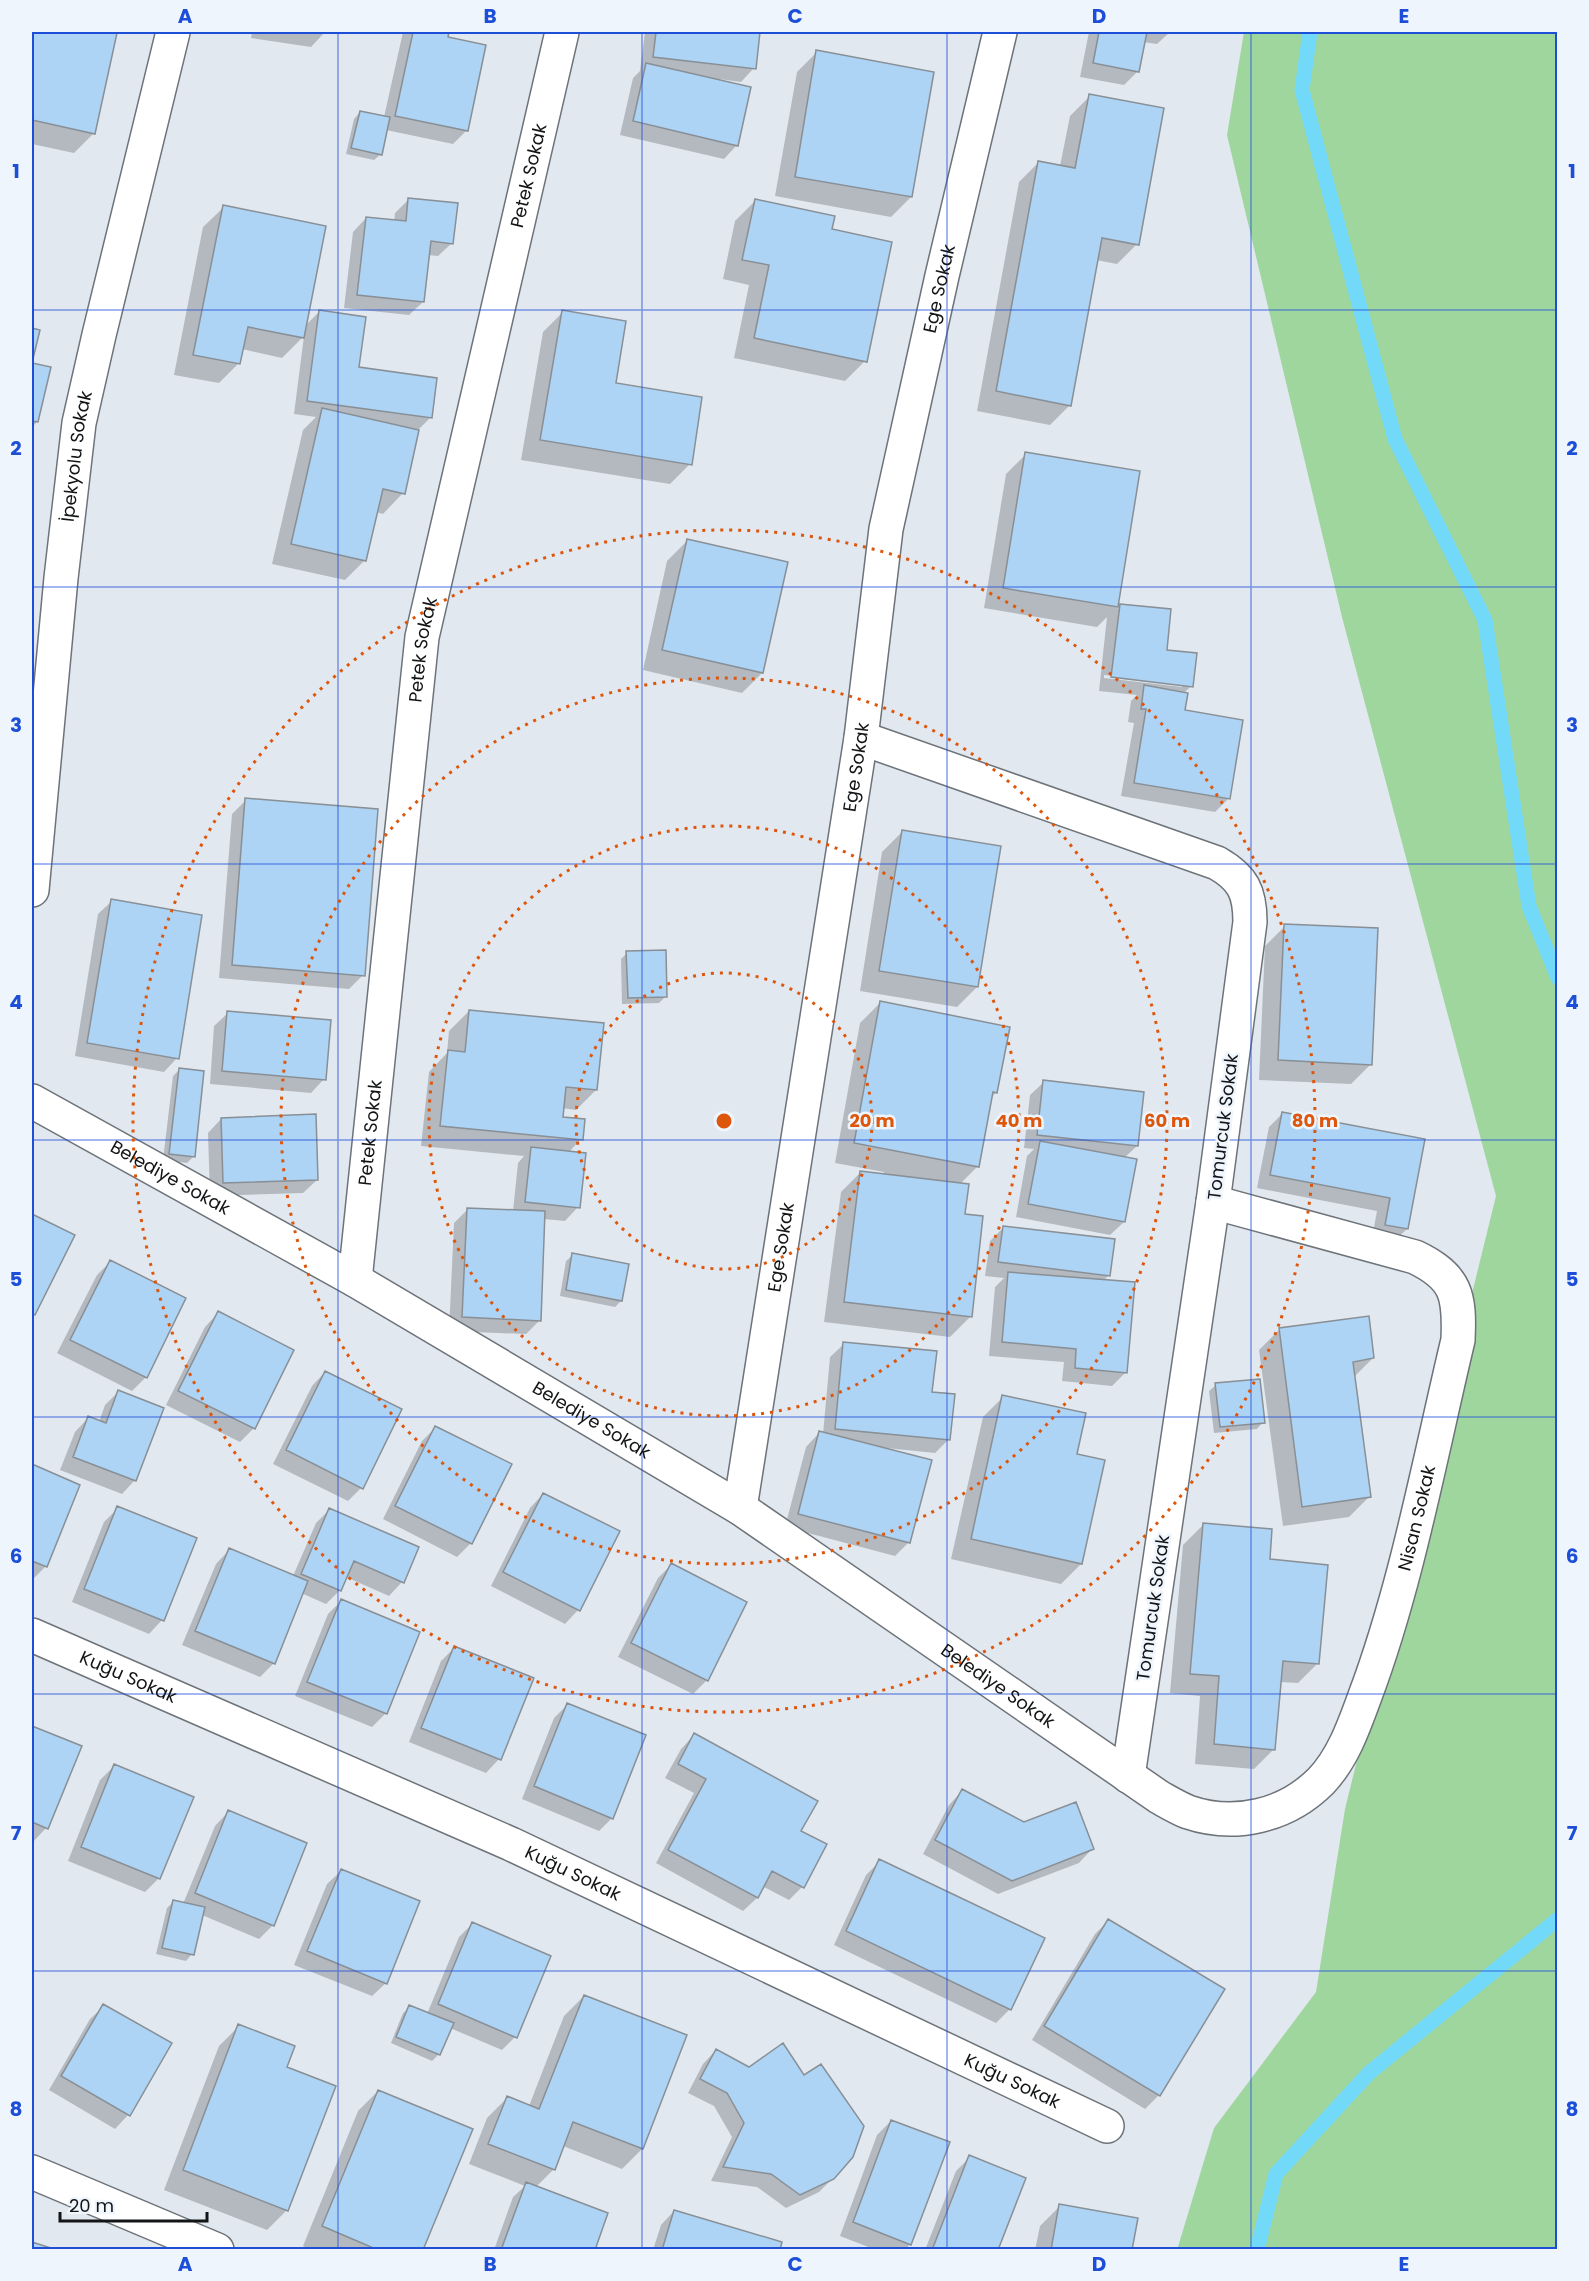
<svg xmlns="http://www.w3.org/2000/svg" width="1589" height="2281" font-family="Poppins,sans-serif">
  <rect width="100%" height="100%" fill="#e1e8ef"/>
  <path fill="#9fd69e" d="M 1244,32 L 1557,32 L 1558,224 L 1556,245 L 1558,250 L 1557,2249 L 1177,2250 L 1214,2128 L 1316,1992 L 1345,1809 L 1496,1196 L 1342,617 L 1227,135 Z"/>
  <path fill="#0003" fill-rule="evenodd" d="M 32,32 L 101,32 L 115,35 L 94,133 L 74,153 L 32,144 Z
    M 252,32 L 325,32 L 311,47 L 251,38 Z
    M 403,32 L 447,32 L 446,38 L 467,130 L 453,144 L 386,130 L 381,154 L 374,160 L 346,154 L 354,119 L 360,112 L 384,117 Z
    M 645,32 L 759,32 L 754,68 L 741,82 L 719,79 L 737,145 L 724,159 L 620,135 L 633,78 L 640,71 Z
    M 1089,32 L 1170,32 L 1157,44 L 1143,42 L 1138,71 L 1124,85 L 1080,77 Z
    M 817,52 L 911,197 L 891,217 L 775,196 L 797,72 Z
    M 1090,96 L 1137,244 L 1117,264 L 1096,260 L 1070,405 L 1050,425 L 977,411 L 1019,182 L 1039,162 L 1060,166 L 1070,116 Z
    M 409,199 L 452,243 L 438,256 L 428,255 L 423,302 L 409,315 L 344,308 L 353,232 L 366,218 L 394,222 L 395,213 Z
    M 755,201 L 830,231 L 865,361 L 845,381 L 734,358 L 749,285 L 723,279 L 735,221 Z
    M 224,207 L 305,326 L 319,312 L 357,369 L 431,417 L 417,431 L 403,493 L 383,514 L 376,512 L 365,560 L 345,580 L 272,564 L 303,430 L 316,417 L 294,414 L 304,336 L 282,358 L 242,349 L 239,363 L 219,383 L 174,375 L 203,227 Z
    M 563,312 L 614,384 L 690,464 L 670,484 L 521,460 L 543,332 Z
    M 32,364 L 49,368 L 37,422 L 32,427 Z
    M 1026,454 L 1139,472 L 1117,609 L 1120,605 L 1165,652 L 1191,686 L 1183,694 L 1183,711 L 1228,799 L 1215,812 L 1121,796 L 1134,723 L 1128,722 L 1131,701 L 1137,695 L 1099,691 L 1107,617 L 1097,627 L 984,608 L 1006,474 ZM 1104,675 L 1182,684 L 1182,687 L 1104,678 Z
    M 687,541 L 762,673 L 742,693 L 643,670 L 667,561 Z
    M 246,800 L 363,975 L 349,989 L 219,978 L 232,814 Z
    M 902,832 L 977,987 L 957,1007 L 860,991 L 882,852 Z
    M 112,901 L 177,1058 L 164,1072 L 75,1056 L 98,914 Z
    M 1285,926 L 1371,1064 L 1351,1084 L 1259,1080 L 1265,946 Z
    M 627,953 L 666,996 L 659,1003 L 622,1004 L 621,959 Z
    M 880,1003 L 996,1092 L 991,1098 L 978,1166 L 960,1184 L 970,1317 L 950,1337 L 824,1322 L 841,1192 L 861,1172 L 884,1175 L 884,1172 L 835,1163 L 860,1023 Z
    M 469,1011 L 596,1090 L 576,1110 L 562,1108 L 561,1118 L 581,1139 L 568,1153 L 578,1207 L 565,1221 L 544,1219 L 540,1320 L 526,1334 L 449,1331 L 454,1223 L 468,1209 L 513,1211 L 518,1163 L 524,1156 L 421,1146 L 429,1072 L 447,1053 L 449,1031 Z
    M 228,1013 L 324,1079 L 311,1093 L 210,1084 L 214,1026 Z
    M 179,1070 L 193,1157 L 187,1163 L 163,1160 L 173,1076 Z
    M 1044,1082 L 1137,1146 L 1124,1158 L 1124,1222 L 1110,1235 L 1016,1217 L 1027,1156 L 1034,1149 L 1024,1148 L 1030,1095 Z
    M 1282,1114 L 1423,1140 L 1407,1229 L 1393,1242 L 1372,1238 L 1377,1211 L 1257,1188 L 1269,1127 Z
    M 221,1119 L 317,1180 L 303,1193 L 210,1196 L 208,1133 Z
    M 32,1215 L 73,1236 L 32,1316 Z
    M 1004,1227 L 1109,1275 L 1103,1281 L 1126,1372 L 1112,1386 L 1062,1381 L 1064,1362 L 989,1356 L 995,1287 L 1004,1278 L 985,1276 L 990,1241 Z
    M 573,1255 L 621,1301 L 615,1307 L 560,1296 L 566,1261 Z
    M 110,1262 L 146,1377 L 132,1391 L 57,1353 L 97,1275 Z
    M 218,1313 L 292,1350 L 253,1429 L 240,1442 L 166,1405 L 205,1327 Z
    M 1279,1330 L 1373,1358 L 1354,1377 L 1369,1497 L 1349,1517 L 1283,1526 L 1259,1350 Z
    M 844,1344 L 931,1393 L 949,1439 L 935,1453 L 886,1448 L 909,1542 L 895,1556 L 785,1527 L 806,1447 L 819,1433 L 823,1434 L 830,1357 Z
    M 325,1372 L 361,1488 L 348,1501 L 273,1464 L 312,1386 Z
    M 1216,1385 L 1263,1422 L 1257,1429 L 1214,1433 L 1209,1391 Z
    M 118,1392 L 135,1480 L 122,1494 L 60,1470 L 75,1432 L 88,1418 L 99,1422 L 105,1405 Z
    M 1003,1397 L 1075,1455 L 1081,1564 L 1061,1584 L 951,1559 L 983,1417 Z
    M 435,1428 L 471,1543 L 457,1557 L 383,1519 L 422,1441 Z
    M 32,1466 L 78,1485 L 46,1566 L 32,1580 Z
    M 543,1494 L 578,1610 L 565,1624 L 491,1586 L 530,1508 Z
    M 118,1508 L 162,1620 L 149,1634 L 72,1602 L 104,1522 Z
    M 329,1510 L 402,1582 L 389,1596 L 346,1577 L 340,1590 L 326,1604 L 301,1593 L 274,1663 L 260,1677 L 182,1645 L 216,1564 L 229,1550 L 293,1576 L 316,1523 Z
    M 1203,1525 L 1268,1561 L 1318,1663 L 1298,1683 L 1280,1682 L 1274,1749 L 1254,1769 L 1195,1764 L 1200,1696 L 1170,1693 L 1183,1545 Z
    M 671,1565 L 745,1602 L 706,1681 L 693,1694 L 618,1657 L 658,1578 Z
    M 341,1601 L 386,1713 L 372,1727 L 295,1696 L 328,1614 Z
    M 455,1647 L 533,1678 L 499,1759 L 486,1773 L 409,1742 L 441,1661 Z
    M 567,1705 L 612,1818 L 599,1831 L 522,1799 L 554,1718 Z
    M 32,1727 L 80,1747 L 46,1828 L 33,1842 Z
    M 694,1735 L 799,1832 L 802,1887 L 789,1900 L 762,1886 L 757,1898 L 743,1911 L 656,1863 L 694,1793 L 665,1778 L 681,1749 Z
    M 114,1766 L 159,1878 L 145,1892 L 68,1861 L 100,1780 Z
    M 962,1791 L 1024,1824 L 1092,1849 L 1079,1863 L 998,1894 L 923,1854 L 949,1805 Z
    M 228,1812 L 273,1925 L 259,1939 L 202,1915 L 192,1954 L 186,1961 L 156,1954 L 167,1908 L 174,1901 L 183,1904 L 215,1826 Z
    M 880,1861 L 1010,2009 L 996,2023 L 834,1945 L 866,1875 Z
    M 341,1871 L 386,1983 L 372,1996 L 294,1965 L 327,1884 Z
    M 1108,1921 L 1159,2095 L 1145,2109 L 1032,2040 L 1095,1934 Z
    M 472,1924 L 515,2037 L 502,2050 L 450,2028 L 439,2054 L 432,2061 L 391,2043 L 403,2013 L 410,2007 L 427,2014 L 459,1937 Z
    M 584,1996 L 686,2036 L 642,2149 L 622,2169 L 563,2146 L 554,2169 L 536,2187 L 593,2250 L 494,2250 L 513,2197 L 525,2186 L 469,2164 L 487,2118 L 507,2098 L 529,2106 L 564,2016 Z
    M 104,2006 L 170,2043 L 128,2115 L 115,2129 L 49,2090 L 90,2019 Z
    M 239,2026 L 285,2068 L 287,2210 L 267,2230 L 164,2190 L 219,2046 Z
    M 716,2050 L 833,2178 L 819,2192 L 786,2208 L 757,2187 L 711,2181 L 732,2137 L 714,2106 L 688,2093 L 703,2064 Z
    M 378,2091 L 422,2250 L 310,2250 L 303,2246 L 358,2111 Z
    M 891,2121 L 910,2244 L 905,2250 L 876,2250 L 840,2236 L 877,2135 Z
    M 970,2157 L 997,2250 L 925,2250 L 956,2171 Z
    M 1060,2206 L 1131,2250 L 1035,2250 L 1040,2226 Z
    M 674,2211 L 778,2250 L 653,2250 L 661,2225 Z"/>
  <g fill="none" stroke-linecap="round" stroke-linejoin="round">
    <path stroke="#73d9f9" stroke-width="15" d="M 1310,32 L 1302,90 L 1395,439 L 1485,620 L 1529,906 L 1558,978
      M 1257,2250 L 1276,2174 L 1369,2073 L 1558,1919"/>
  </g>
  <path fill="#add3f5" stroke="#888f95" stroke-width="1.5" d="M 32,32 L 108,32 L 117,33 L 95,134 L 32,120 Z
    M 413,32 L 449,32 L 448,37 L 486,45 L 468,131 L 395,116 Z
    M 656,32 L 760,32 L 756,69 L 653,57 Z
    M 1099,32 L 1147,32 L 1139,72 L 1093,63 Z
    M 816,50 L 934,72 L 912,197 L 795,177 Z
    M 646,63 L 751,87 L 738,146 L 633,121 Z
    M 1089,94 L 1164,108 L 1139,245 L 1102,238 L 1071,406 L 996,391 L 1038,161 L 1075,168 Z
    M 360,111 L 390,117 L 382,155 L 351,148 Z
    M 408,198 L 458,203 L 453,244 L 431,241 L 424,302 L 357,295 L 366,217 L 406,221 Z
    M 755,199 L 835,216 L 832,229 L 892,242 L 867,362 L 754,338 L 769,265 L 742,260 Z
    M 223,205 L 326,226 L 304,338 L 248,327 L 240,364 L 193,355 Z
    M 319,310 L 366,317 L 359,367 L 437,378 L 432,418 L 307,401 Z
    M 562,310 L 626,321 L 616,383 L 702,397 L 692,465 L 540,440 Z
    M 32,328 L 40,330 L 32,363 L 51,367 L 38,422 L 32,421 Z
    M 322,408 L 419,430 L 405,494 L 383,489 L 366,561 L 291,544 Z
    M 1025,452 L 1140,471 L 1118,607 L 1003,588 Z
    M 687,539 L 788,562 L 763,673 L 662,650 Z
    M 1120,604 L 1171,609 L 1167,650 L 1197,653 L 1193,687 L 1111,677 Z
    M 1144,685 L 1188,693 L 1185,710 L 1243,720 L 1230,799 L 1134,783 L 1146,709 L 1141,709 Z
    M 245,798 L 378,809 L 365,976 L 232,965 Z
    M 902,830 L 1001,846 L 978,987 L 879,971 Z
    M 111,899 L 202,915 L 179,1059 L 87,1043 Z
    M 1284,924 L 1378,928 L 1372,1065 L 1278,1060 Z
    M 666,950 L 667,997 L 628,998 L 626,951 Z
    M 880,1001 L 1010,1027 L 997,1093 L 993,1092 L 979,1167 L 854,1143 Z
    M 469,1010 L 604,1023 L 597,1090 L 566,1087 L 563,1117 L 585,1119 L 583,1140 L 440,1126 L 448,1050 L 465,1052 Z
    M 227,1011 L 331,1020 L 326,1080 L 222,1071 Z
    M 179,1068 L 204,1071 L 195,1157 L 169,1154 Z
    M 1043,1080 L 1144,1092 L 1138,1146 L 1037,1135 Z
    M 1282,1112 L 1425,1139 L 1408,1229 L 1385,1225 L 1390,1198 L 1270,1175 Z
    M 316,1114 L 318,1180 L 223,1183 L 221,1118 Z
    M 1040,1141 L 1137,1159 L 1125,1222 L 1028,1204 Z
    M 531,1147 L 586,1153 L 580,1208 L 525,1202 Z
    M 860,1171 L 969,1184 L 965,1214 L 983,1216 L 972,1317 L 844,1302 Z
    M 467,1208 L 545,1211 L 541,1321 L 462,1317 Z
    M 32,1214 L 75,1235 L 35,1315 L 32,1313 Z
    M 1003,1226 L 1115,1239 L 1110,1276 L 998,1262 Z
    M 572,1253 L 629,1264 L 622,1301 L 566,1290 Z
    M 110,1260 L 186,1298 L 147,1378 L 70,1340 Z
    M 1008,1272 L 1135,1282 L 1127,1373 L 1075,1368 L 1076,1349 L 1002,1342 Z
    M 218,1311 L 294,1350 L 255,1429 L 178,1391 Z
    M 1369,1316 L 1374,1358 L 1353,1362 L 1371,1497 L 1302,1507 L 1279,1328 Z
    M 843,1342 L 937,1351 L 932,1392 L 955,1394 L 950,1440 L 835,1429 Z
    M 325,1371 L 402,1409 L 363,1489 L 286,1450 Z
    M 1260,1379 L 1265,1423 L 1220,1427 L 1215,1383 Z
    M 118,1390 L 164,1408 L 136,1481 L 73,1457 L 88,1416 L 106,1423 Z
    M 1002,1395 L 1086,1413 L 1077,1454 L 1105,1460 L 1082,1564 L 971,1539 Z
    M 435,1426 L 512,1464 L 472,1544 L 395,1506 Z
    M 819,1431 L 932,1460 L 910,1543 L 798,1514 Z
    M 32,1464 L 80,1485 L 47,1567 L 32,1561 Z
    M 543,1493 L 620,1531 L 580,1611 L 503,1572 Z
    M 117,1506 L 197,1538 L 164,1621 L 84,1589 Z
    M 329,1508 L 419,1547 L 404,1583 L 354,1561 L 341,1591 L 301,1574 Z
    M 1203,1523 L 1272,1529 L 1270,1559 L 1328,1565 L 1319,1664 L 1283,1661 L 1275,1750 L 1214,1744 L 1219,1676 L 1190,1674 Z
    M 229,1548 L 308,1581 L 275,1664 L 195,1631 Z
    M 671,1563 L 747,1602 L 708,1681 L 631,1643 Z
    M 341,1599 L 420,1632 L 387,1714 L 307,1682 Z
    M 454,1646 L 534,1678 L 501,1760 L 421,1728 Z
    M 567,1703 L 646,1735 L 613,1819 L 534,1786 Z
    M 32,1726 L 82,1746 L 48,1829 L 32,1822 Z
    M 694,1733 L 818,1801 L 801,1831 L 827,1844 L 804,1888 L 772,1871 L 758,1898 L 668,1850 L 706,1779 L 678,1764 Z
    M 114,1764 L 194,1797 L 160,1879 L 81,1847 Z
    M 962,1789 L 1024,1822 L 1076,1802 L 1094,1849 L 1012,1881 L 935,1840 Z
    M 228,1810 L 307,1843 L 274,1926 L 195,1893 Z
    M 879,1859 L 1045,1938 L 1011,2010 L 846,1931 Z
    M 341,1869 L 420,1901 L 387,1984 L 307,1951 Z
    M 173,1900 L 205,1907 L 194,1955 L 162,1948 Z
    M 1108,1919 L 1225,1989 L 1160,2096 L 1044,2026 Z
    M 472,1922 L 551,1956 L 517,2038 L 438,2004 Z
    M 584,1995 L 687,2035 L 643,2149 L 573,2122 L 555,2170 L 488,2144 L 507,2096 L 539,2109 Z
    M 103,2004 L 172,2043 L 130,2116 L 61,2076 Z
    M 409,2005 L 454,2023 L 440,2055 L 396,2037 Z
    M 238,2024 L 295,2046 L 287,2067 L 336,2086 L 288,2211 L 183,2170 Z
    M 783,2043 L 804,2075 L 821,2064 L 864,2126 L 853,2157 L 834,2179 L 800,2195 L 771,2174 L 723,2167 L 744,2123 L 727,2093 L 700,2079 L 716,2049 L 749,2067 Z
    M 378,2090 L 473,2129 L 423,2250 L 378,2250 L 322,2226 Z
    M 891,2120 L 950,2142 L 911,2245 L 853,2222 Z
    M 969,2155 L 1026,2178 L 998,2250 L 932,2250 Z
    M 526,2182 L 608,2213 L 595,2250 L 501,2250 Z
    M 1059,2204 L 1138,2218 L 1132,2250 L 1051,2250 Z
    M 674,2210 L 782,2242 L 780,2250 L 662,2250 Z
    M 32,2242 L 57,2250 L 32,2250 Z"/>
  <g fill="none" stroke-linecap="round" stroke-linejoin="round">
    <g stroke="#6d7379" stroke-width="36">
      <g id="minor">
        <path d="M 861,738 L 1217,863 C 1243,878 1250,892 1250,922 L 1213,1202 L 1128,1776"/>
        <path id="s1" d="M 32,890 L 61,578 L 79,423 L 99,335 L 173,32"/>
        <path id="s2" d="M 32,1101 L 355,1280 L 740,1508 L 1159,1797 C 1168,1802 1178,1808 1188,1812 C 1235,1828 1286,1816 1321,1781 C 1343,1758 1354,1726 1365,1696 C 1407,1584 1430,1457 1458,1340 C 1460,1296 1457,1277 1415,1257 L 1213,1202"/>
        <path id="s3" d="M 355,1280 L 422,637 L 562,32"/>
        <path id="s4" d="M 740,1508 L 861,738 L 886,529 L 942,276 L 1000,32"/>
        <path id="s5" d="M 32,1635 L 511,1844 L 1107,2126"/>
        <path d="M 32,2172 L 217,2250"/>
      </g>
    </g>
    <use href="#minor" stroke="#fff" stroke-width="33"/>
  </g>
  <path fill="none" stroke="#1d4ed8" stroke-width="1.5" stroke-opacity="0.55" d="M 338,32 L 338,2250M 642,32 L 642,2250M 947,32 L 947,2250M 1251,32 L 1251,2250M 32,310 L 1558,310M 32,587 L 1558,587M 32,864 L 1558,864M 32,1140 L 1558,1140M 32,1417 L 1558,1417M 32,1694 L 1558,1694M 32,1971 L 1558,1971"/>
  <g fill="none" stroke="#dd560c" stroke-width="3" stroke-dasharray="3 6">
    <circle cx="724" cy="1121" r="148"/>
    <circle cx="724" cy="1121" r="295"/>
    <circle cx="724" cy="1121" r="443"/>
    <circle cx="724" cy="1121" r="591"/>
  </g>
  <g text-anchor="middle" stroke-width="5" stroke-linejoin="round" paint-order="stroke">
    <g font-size="18" fill="#121416" stroke="#eef5fc">
      <text dy="6" stroke="none"><textPath href="#s3" startOffset="1120">Petek Sokak</textPath></text>
      <text dy="6" stroke="none"><textPath href="#s4" startOffset="1236">Ege Sokak</textPath></text>
      <text dy="6" stroke="none"><textPath href="#s1" startOffset="436">İpekyolu Sokak</textPath></text>
      <text dy="6" stroke="none"><textPath href="#s3" startOffset="634">Petek Sokak</textPath></text>
      <text dy="6" stroke="none"><textPath href="#s4" startOffset="750">Ege Sokak</textPath></text>
      <text transform="translate(1223 1127) rotate(-83)" y="6">Tomurcuk Sokak</text>
      <text dy="6" stroke="none"><textPath href="#s3" startOffset="148">Petek Sokak</textPath></text>
      <text dy="6" stroke="none"><textPath href="#s2" startOffset="158">Belediye Sokak</textPath></text>
      <text dy="6" stroke="none"><textPath href="#s4" startOffset="264">Ege Sokak</textPath></text>
      <text dy="6" stroke="none"><textPath href="#s2" startOffset="644">Belediye Sokak</textPath></text>
      <text dy="6" stroke="none"><textPath href="#s2" startOffset="1784">Nisan Sokak</textPath></text>
      <text transform="translate(1153 1608) rotate(-82)" y="6">Tomurcuk Sokak</text>
      <text dy="6" stroke="none"><textPath href="#s5" startOffset="105">Kuğu Sokak</textPath></text>
      <text dy="6" stroke="none"><textPath href="#s2" startOffset="1130">Belediye Sokak</textPath></text>
      <text dy="6" stroke="none"><textPath href="#s5" startOffset="591">Kuğu Sokak</textPath></text>
      <text dy="6" stroke="none"><textPath href="#s5" startOffset="1077">Kuğu Sokak</textPath></text>
    </g>
  </g>
  <circle cx="724" cy="1121" r="9" fill="#dd560c" stroke="#eef5fc" stroke-width="3"/>
  <g font-size="18" text-anchor="middle" font-weight="bold" fill="#dd560c" stroke="#eef5fc" stroke-width="5" stroke-linejoin="round" paint-order="stroke">
    <text x="872" y="1127">20 m</text>
    <text x="1019" y="1127">40 m</text>
    <text x="1167" y="1127">60 m</text>
    <text x="1315" y="1127">80 m</text>
  </g>
  <rect width="1589" height="2281" fill="none" stroke="#eef5fc" stroke-width="66"/>
  <path d="M60 2212v9h147v-9" fill="none" stroke="#121416" stroke-width="3"/>
  <text x="69" y="2212" font-size="18" fill="#121416" stroke="#eef5fc" stroke-width="4.5" paint-order="stroke">20 m</text>
  <rect x="33" y="33" width="1523" height="2215" fill="none" stroke="#1d4ed8" stroke-width="2"/>
  <g font-size="20" text-anchor="middle" font-weight="bold" fill="#1d4ed8">
    <text x="185" y="23">A</text>
    <text x="490" y="23">B</text>
    <text x="795" y="23">C</text>
    <text x="1099" y="23">D</text>
    <text x="1404" y="23">E</text>
    <text x="16" y="178">1</text>
    <text x="1572" y="178">1</text>
    <text x="16" y="455">2</text>
    <text x="1572" y="455">2</text>
    <text x="16" y="732">3</text>
    <text x="1572" y="732">3</text>
    <text x="16" y="1009">4</text>
    <text x="1572" y="1009">4</text>
    <text x="16" y="1286">5</text>
    <text x="1572" y="1286">5</text>
    <text x="16" y="1563">6</text>
    <text x="1572" y="1563">6</text>
    <text x="16" y="1840">7</text>
    <text x="1572" y="1840">7</text>
    <text x="16" y="2116">8</text>
    <text x="1572" y="2116">8</text>
    <text x="185" y="2271">A</text>
    <text x="490" y="2271">B</text>
    <text x="795" y="2271">C</text>
    <text x="1099" y="2271">D</text>
    <text x="1404" y="2271">E</text>
  </g>
</svg>
